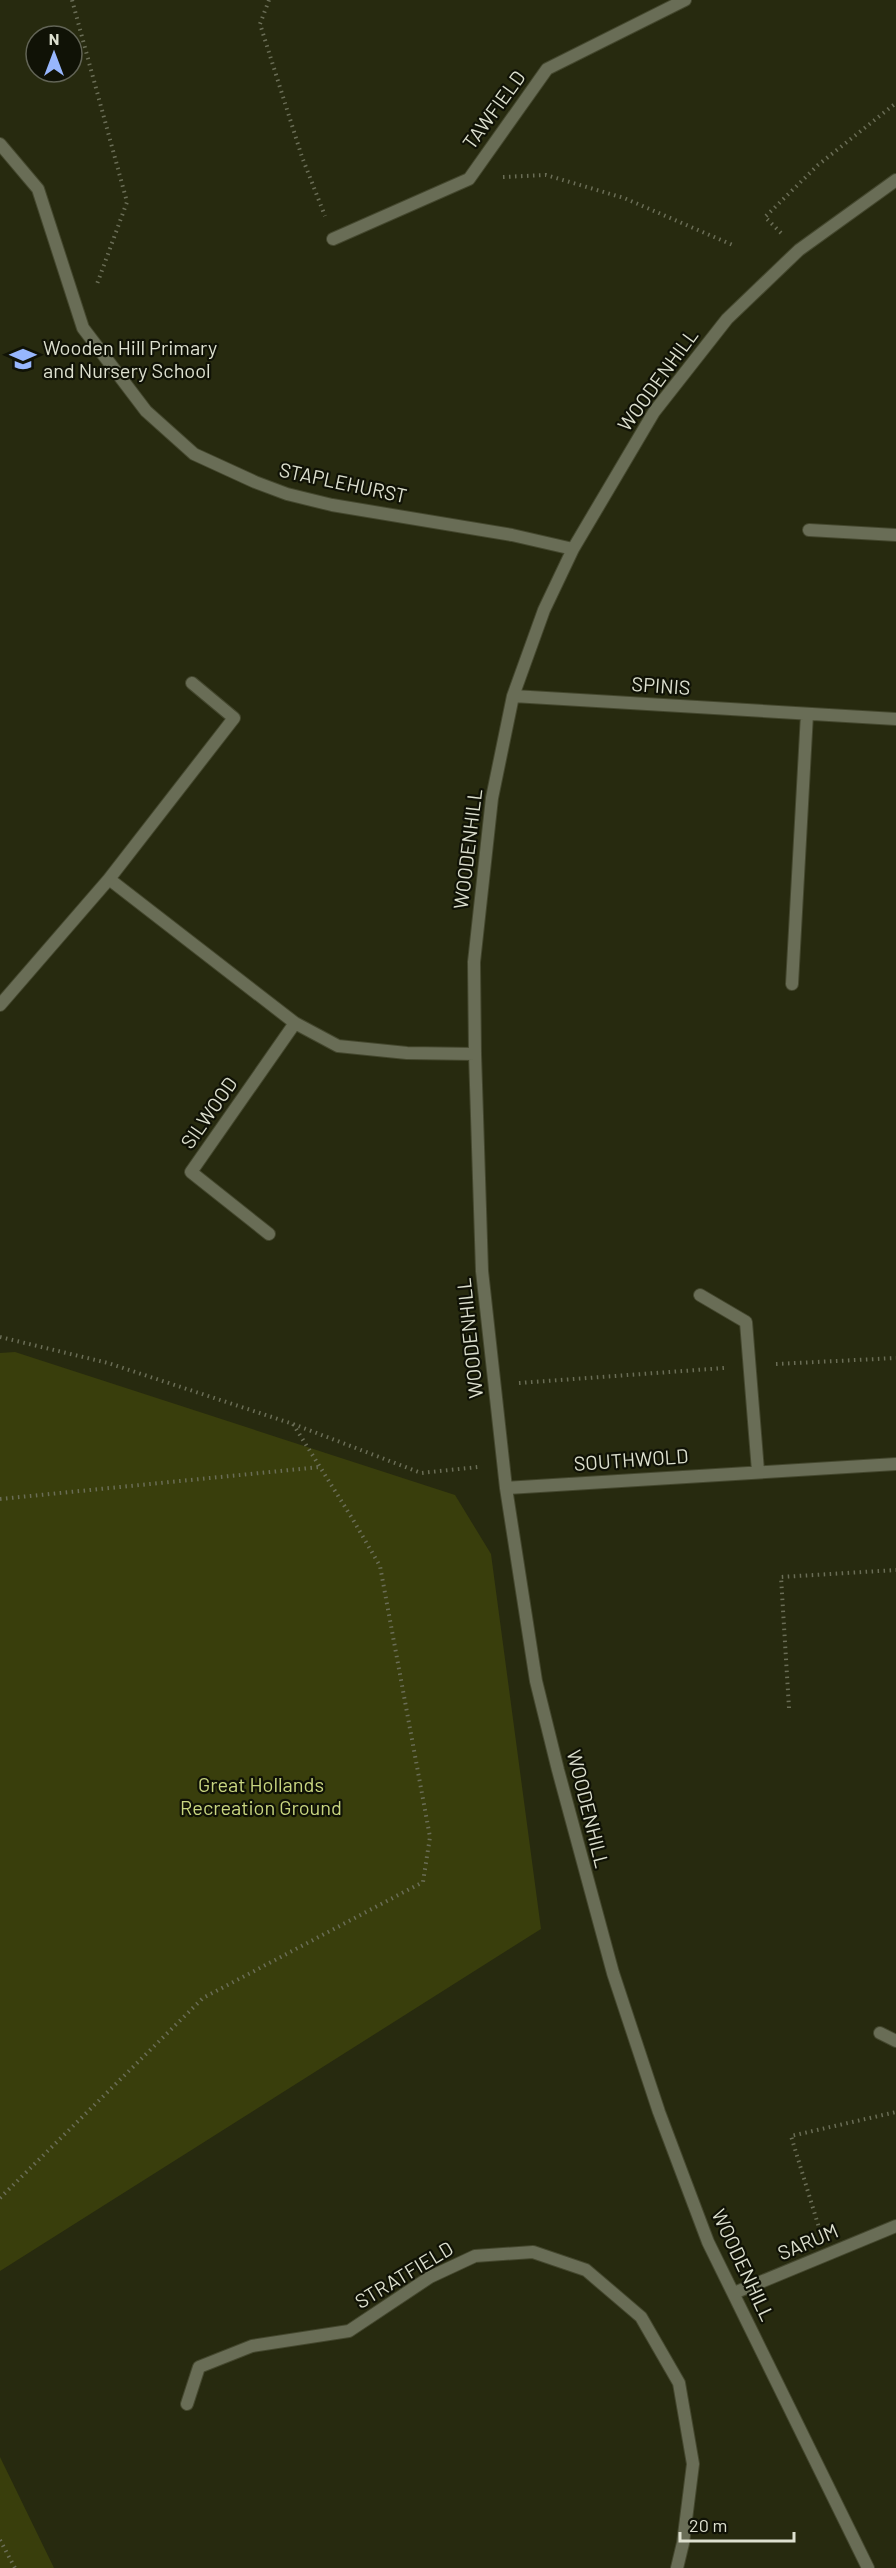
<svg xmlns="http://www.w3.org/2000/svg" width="896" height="2568" font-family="Barlow,sans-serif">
  <rect width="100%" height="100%" fill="#272a0f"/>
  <path fill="#393e0c" d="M 15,1352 L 455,1495 L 491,1554 L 541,1929 L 0,2271 L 0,1353 Z
    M 0,2457 L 54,2568 L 0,2568 Z"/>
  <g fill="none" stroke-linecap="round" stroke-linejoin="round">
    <g stroke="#44472e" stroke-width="14">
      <path id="minor" d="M 0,144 L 38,189 L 83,328 L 146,411 L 194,454 L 255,482 L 287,494 L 332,505 L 512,535 L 573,549
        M 333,239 L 469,179 L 547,69 L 685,0
        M 809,530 L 896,535
        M 513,696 L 896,719
        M 109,879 L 295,1023 L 338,1046 L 407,1053 L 475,1054
        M 792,984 L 807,714
        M 0,1005 L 109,879 L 234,718 L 192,683
        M 269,1234 L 191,1172 L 295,1023
        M 700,1295 L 746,1322 L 758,1471
        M 506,1488 L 896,1464
        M 880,2033 L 896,2041
        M 734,2293 L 896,2226
        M 187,2404 L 199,2367 L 252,2346 L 349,2331 L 430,2277 L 475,2256 L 533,2252 L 586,2270 L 641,2317 L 679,2383 L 693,2464 L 683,2543 L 677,2568
        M 868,2568 L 708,2242 L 659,2112 L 613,1973 L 558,1770 L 536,1681 L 506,1488 L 482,1271 L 475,1054 L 474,962 L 492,798 L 513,696 L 544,610 L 573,549 L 654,412 L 727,319 L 799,250 L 896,180"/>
    </g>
    <path stroke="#6a6d56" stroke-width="4" stroke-dasharray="1.5 4.5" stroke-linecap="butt" d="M 72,0 L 127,202 L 97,284
      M 269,0 L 260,24 L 302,157 L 325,216
      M 503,177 L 546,175 L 624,198 L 735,246
      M 781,233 L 765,217 L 818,165 L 896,103
      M 0,1337 L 108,1363 L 293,1424 L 421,1473 L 478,1467
      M 776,1364 L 896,1358
      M 519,1383 L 724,1368
      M 0,1499 L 320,1467
      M 789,1708 L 781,1577 L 896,1570
      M 0,2198 L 203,1998 L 423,1882 L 430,1837 L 380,1566 L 352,1518 L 293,1424
      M 820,2231 L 791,2136 L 896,2112
      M 0,2540 L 15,2568"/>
    <use href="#minor" stroke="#696d56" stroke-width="12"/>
  </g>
  <defs>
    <g id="school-bare" transform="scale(2.07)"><path d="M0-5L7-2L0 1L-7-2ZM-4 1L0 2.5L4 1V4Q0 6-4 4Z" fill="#97b6fd" stroke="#101206" stroke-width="2.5" paint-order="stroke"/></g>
  </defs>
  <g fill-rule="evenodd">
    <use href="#school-bare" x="23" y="359"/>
  </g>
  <g text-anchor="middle" stroke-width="4.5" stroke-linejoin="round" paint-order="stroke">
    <g font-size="20" fill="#dde0cf" stroke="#101206">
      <text transform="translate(494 110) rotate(-54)" y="7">TAWFIELD</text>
      <text transform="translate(658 380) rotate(-54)" y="7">WOODENHILL</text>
      <text transform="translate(343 483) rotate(12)" y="7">STAPLEHURST</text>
      <text transform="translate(661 686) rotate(4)" y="7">SPINIS</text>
      <text transform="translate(468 849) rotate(-83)" y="7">WOODENHILL</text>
      <text transform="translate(209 1113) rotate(-55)" y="7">SILWOOD</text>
      <text transform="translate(470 1338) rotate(-96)" y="7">WOODENHILL</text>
      <text transform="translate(631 1460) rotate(-4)" y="7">SOUTHWOLD</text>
      <text transform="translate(588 1809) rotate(76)" y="7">WOODENHILL</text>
      <text transform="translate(808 2242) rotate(-23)" y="7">SARUM</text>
      <text transform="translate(743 2265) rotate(65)" y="7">WOODENHILL</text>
      <text transform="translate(404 2275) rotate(-31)" y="7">STRATFIELD</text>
    </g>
    <g font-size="20" fill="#dde0cf" stroke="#101206" text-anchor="start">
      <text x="43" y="355">Wooden Hill Primary<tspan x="43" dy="23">and Nursery School</tspan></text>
    </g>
    <g font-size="20" fill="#c9d680" stroke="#101206">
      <text x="261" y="1792">Great Hollands<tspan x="261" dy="23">Recreation Ground</tspan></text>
    </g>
  </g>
  <g transform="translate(54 54)"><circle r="28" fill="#101206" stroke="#626456" stroke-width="1.5"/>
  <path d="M0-4.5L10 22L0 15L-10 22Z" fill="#97b6fd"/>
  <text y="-9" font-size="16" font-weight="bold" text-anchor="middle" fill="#dde0cf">N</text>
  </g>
  <path d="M680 2532v9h114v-9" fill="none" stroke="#dde0cf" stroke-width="3"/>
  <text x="689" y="2532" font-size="18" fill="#dde0cf" stroke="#101206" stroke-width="4.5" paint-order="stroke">20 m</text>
</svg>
